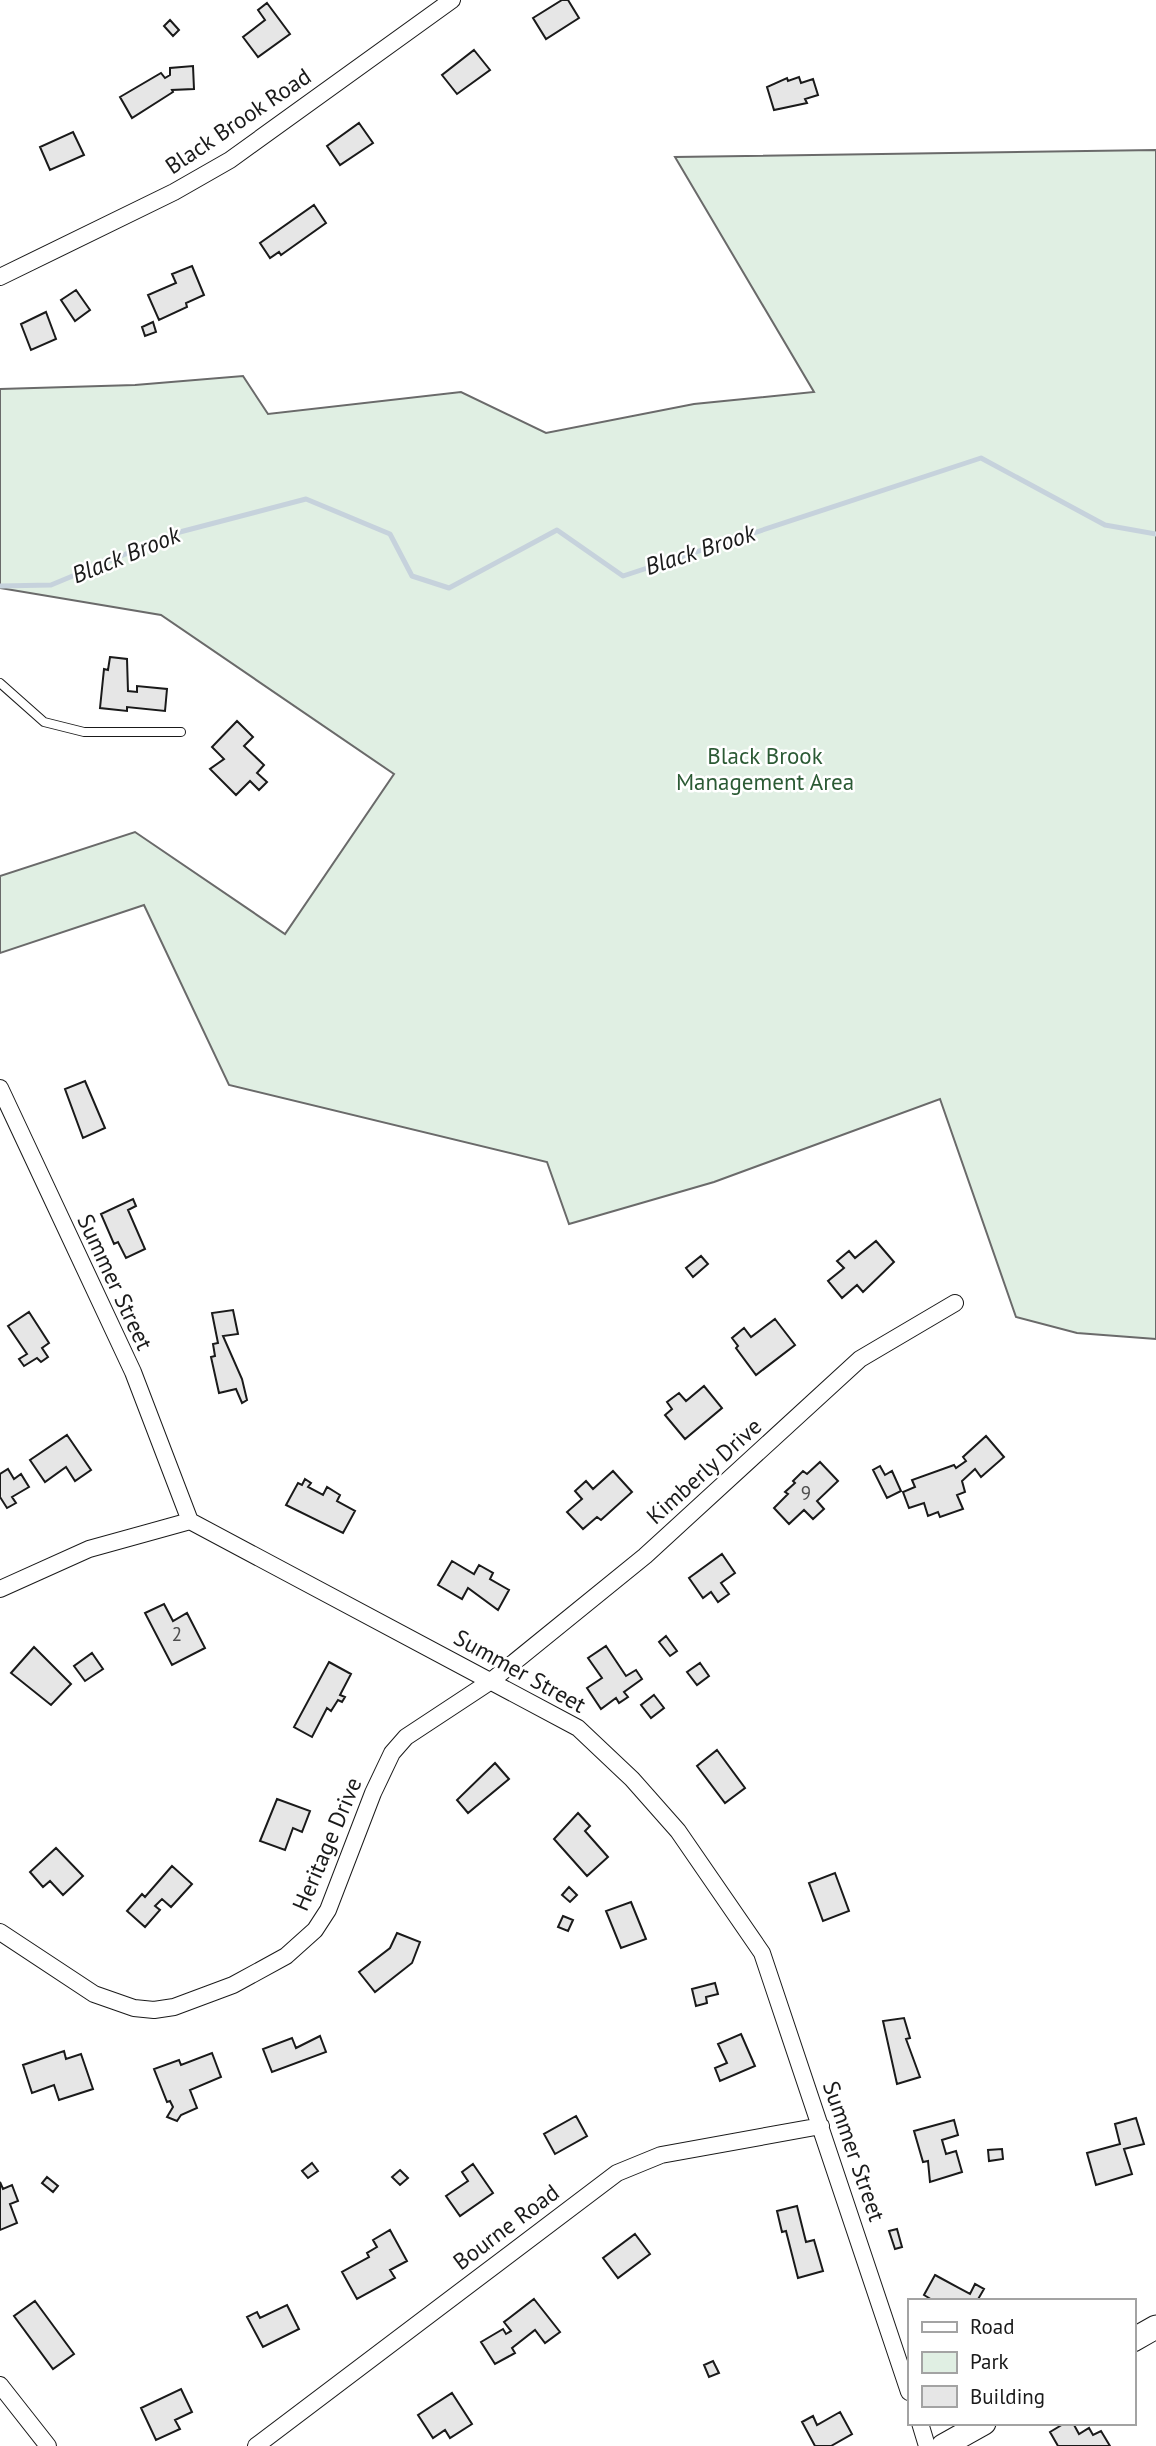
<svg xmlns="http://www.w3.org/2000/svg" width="1156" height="2446" font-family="'PT Sans',sans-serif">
  <rect width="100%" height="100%" fill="#fff"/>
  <path fill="#e0efe3" stroke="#6a6a6a" stroke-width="2" d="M 1156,150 L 1156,1339 L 1077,1333 L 1016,1317 L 940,1099 L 714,1182 L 569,1224 L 547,1162 L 229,1085 L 144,905 L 0,953 L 0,876 L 135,832 L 285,934 L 394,774 L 161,615 L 0,588 L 0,389 L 135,385 L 243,376 L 268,414 L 461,392 L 546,433 L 694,404 L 814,392 L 675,157 Z"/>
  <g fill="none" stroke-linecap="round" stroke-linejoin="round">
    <path stroke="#c6d2dc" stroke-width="5" d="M 0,586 L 51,585 L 176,533 L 306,499 L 390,534 L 412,576 L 449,588 L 557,530 L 623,576 L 981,458 L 1105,525 L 1156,534"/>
  </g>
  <path fill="#e6e6e6" stroke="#1a1a1a" stroke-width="2" d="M 562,0 L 568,0 L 579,18 L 546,39 L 533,18 Z
    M 267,3 L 290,34 L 258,57 L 243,37 L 265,20 L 258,10 Z
    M 170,20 L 179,30 L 173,36 L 164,26 Z
    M 474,50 L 490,70 L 457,94 L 442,75 Z
    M 193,66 L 194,89 L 172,90 L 173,92 L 132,118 L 120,97 L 161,73 L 165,78 L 170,75 L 170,68 Z
    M 799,77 L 801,83 L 813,79 L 818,95 L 805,99 L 807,103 L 774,110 L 767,87 L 787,78 L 788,81 Z
    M 359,123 L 373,143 L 340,165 L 327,146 Z
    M 73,132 L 84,155 L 50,170 L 40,147 Z
    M 314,205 L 326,223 L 281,255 L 279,252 L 270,258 L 260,243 Z
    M 192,266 L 204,295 L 186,303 L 187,307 L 159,320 L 148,295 L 176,283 L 172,274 Z
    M 76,290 L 90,310 L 75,321 L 61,300 Z
    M 46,312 L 56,339 L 31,350 L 21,324 Z
    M 153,322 L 156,332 L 145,336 L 142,327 Z
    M 110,657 L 127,659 L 128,691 L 137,692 L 137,686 L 167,689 L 165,711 L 127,707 L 127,711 L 100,708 L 104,669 L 108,670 Z
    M 237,721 L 253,737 L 244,746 L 264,765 L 257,773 L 267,782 L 259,790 L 250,781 L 236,795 L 210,769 L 224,759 L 212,747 Z
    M 85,1081 L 105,1128 L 83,1138 L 65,1089 Z
    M 133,1199 L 136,1206 L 128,1210 L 145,1249 L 126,1258 L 118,1242 L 114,1244 L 101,1214 Z
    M 876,1241 L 894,1262 L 863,1292 L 857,1285 L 842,1298 L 828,1281 L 844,1268 L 837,1261 L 849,1251 L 855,1258 Z
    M 701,1256 L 708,1264 L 693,1277 L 686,1268 Z
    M 233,1310 L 238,1334 L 223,1336 L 242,1379 L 247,1400 L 242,1403 L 236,1389 L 219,1393 L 211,1357 L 215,1356 L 213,1344 L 218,1343 L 212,1313 Z
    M 29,1312 L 49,1343 L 42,1348 L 48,1357 L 41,1362 L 37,1358 L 24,1366 L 19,1359 L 27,1354 L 8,1326 Z
    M 775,1319 L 795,1345 L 756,1375 L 736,1348 L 738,1346 L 732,1338 L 744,1328 L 751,1337 Z
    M 704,1386 L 722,1408 L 685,1439 L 665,1415 L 672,1409 L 667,1402 L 679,1393 L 686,1401 Z
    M 67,1435 L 91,1470 L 75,1481 L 66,1467 L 45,1482 L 30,1460 Z
    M 986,1436 L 1004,1457 L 981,1477 L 975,1469 L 962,1481 L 965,1492 L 957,1495 L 963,1509 L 940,1517 L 938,1512 L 928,1516 L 924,1503 L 909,1508 L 903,1492 L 915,1487 L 912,1480 L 954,1465 L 956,1468 L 966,1461 L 963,1457 Z
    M 820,1462 L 838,1481 L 817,1501 L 824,1509 L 813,1519 L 804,1510 L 789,1524 L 774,1508 L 788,1494 L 785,1492 L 795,1483 L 793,1481 L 803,1471 L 807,1474 Z
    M 880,1466 L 885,1475 L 892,1471 L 901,1491 L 887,1498 L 873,1470 Z
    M 8,1469 L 14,1479 L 21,1474 L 29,1487 L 12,1497 L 16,1503 L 7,1508 L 0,1497 L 0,1474 Z
    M 613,1471 L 632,1492 L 601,1520 L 597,1517 L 583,1529 L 567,1512 L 582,1499 L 575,1491 L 586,1481 L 593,1489 Z
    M 305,1479 L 311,1483 L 308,1487 L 323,1495 L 327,1487 L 340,1495 L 337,1501 L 355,1511 L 343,1533 L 286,1505 L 298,1483 L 302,1485 Z
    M 722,1554 L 735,1573 L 721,1583 L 729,1594 L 718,1602 L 711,1592 L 703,1598 L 689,1578 Z
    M 452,1561 L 474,1574 L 479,1565 L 493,1573 L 490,1579 L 509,1590 L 498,1610 L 468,1588 L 462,1599 L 438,1585 Z
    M 164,1604 L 173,1621 L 187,1613 L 205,1648 L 172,1665 L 145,1613 Z
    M 666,1636 L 677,1651 L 670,1656 L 659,1642 Z
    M 606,1646 L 626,1676 L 636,1670 L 642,1679 L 624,1692 L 628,1697 L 619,1703 L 616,1698 L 601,1709 L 587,1688 L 602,1678 L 588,1658 Z
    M 34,1647 L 71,1684 L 51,1705 L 11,1673 Z
    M 92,1653 L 103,1669 L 85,1681 L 74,1666 Z
    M 329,1662 L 351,1674 L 340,1695 L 345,1697 L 342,1702 L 338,1700 L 331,1711 L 327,1708 L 312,1737 L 294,1727 Z
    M 700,1663 L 709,1676 L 697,1685 L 687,1672 Z
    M 654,1695 L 664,1708 L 651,1718 L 641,1705 Z
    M 717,1750 L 745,1788 L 725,1803 L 697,1766 Z
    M 495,1763 L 509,1779 L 468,1813 L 457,1800 Z
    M 277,1799 L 310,1811 L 302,1832 L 293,1828 L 285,1850 L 260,1841 Z
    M 578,1813 L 590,1826 L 585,1831 L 608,1857 L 587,1876 L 554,1839 Z
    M 56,1848 L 83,1876 L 63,1895 L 50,1881 L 43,1887 L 30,1872 Z
    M 172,1866 L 192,1884 L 171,1907 L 162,1899 L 155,1906 L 160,1910 L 145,1927 L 127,1911 L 142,1894 L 145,1897 Z
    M 835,1873 L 849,1911 L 823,1921 L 809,1883 Z
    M 569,1887 L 577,1895 L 570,1902 L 562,1895 Z
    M 631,1902 L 646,1939 L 621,1948 L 606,1911 Z
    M 563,1916 L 573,1920 L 568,1931 L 558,1927 Z
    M 397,1933 L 420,1942 L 412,1963 L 375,1992 L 359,1972 L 390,1948 Z
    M 715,1983 L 718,1994 L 706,1997 L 707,2003 L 696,2006 L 692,1989 Z
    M 904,2018 L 910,2038 L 906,2039 L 920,2077 L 897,2084 L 883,2021 Z
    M 741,2034 L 755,2066 L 720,2081 L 715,2068 L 727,2063 L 718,2044 Z
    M 320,2036 L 326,2052 L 272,2072 L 263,2049 L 292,2038 L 296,2048 Z
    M 64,2051 L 66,2059 L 81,2054 L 93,2089 L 59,2100 L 54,2085 L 32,2093 L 23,2065 Z
    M 212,2053 L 221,2077 L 190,2090 L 197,2108 L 181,2115 L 177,2121 L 167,2117 L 173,2107 L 170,2101 L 167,2102 L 154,2069 L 179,2060 L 181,2065 Z
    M 576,2116 L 587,2136 L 555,2154 L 544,2134 Z
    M 1136,2118 L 1144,2144 L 1124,2149 L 1132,2174 L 1096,2185 L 1087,2153 L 1120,2144 L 1115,2124 Z
    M 954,2120 L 958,2135 L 942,2140 L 946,2154 L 956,2151 L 962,2172 L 930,2182 L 928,2161 L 923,2162 L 914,2131 Z
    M 1002,2149 L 1003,2159 L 989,2161 L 988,2150 Z
    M 312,2163 L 318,2171 L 308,2178 L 302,2171 Z
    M 473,2164 L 493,2193 L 460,2216 L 446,2196 L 468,2181 L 462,2172 Z
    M 400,2170 L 408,2178 L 400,2185 L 392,2177 Z
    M 47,2177 L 58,2186 L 53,2192 L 42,2183 Z
    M 0,2182 L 3,2189 L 12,2185 L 18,2201 L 10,2204 L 17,2223 L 0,2230 Z
    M 797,2206 L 806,2242 L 814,2240 L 823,2271 L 798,2278 L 786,2231 L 782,2232 L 777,2211 Z
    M 897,2229 L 902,2247 L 895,2249 L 889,2231 Z
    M 390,2230 L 407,2261 L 390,2270 L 395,2278 L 357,2299 L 342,2272 L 369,2257 L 367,2253 L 377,2247 L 373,2240 Z
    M 635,2234 L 650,2254 L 618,2278 L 603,2258 Z
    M 935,2275 L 970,2294 L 975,2284 L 984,2289 L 977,2301 L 934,2301 L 924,2295 Z
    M 534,2299 L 560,2332 L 545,2343 L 535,2330 L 512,2348 L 515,2353 L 495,2364 L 481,2342 L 503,2329 L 506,2334 L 511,2331 L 504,2322 Z
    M 35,2301 L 74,2354 L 53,2369 L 14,2316 Z
    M 287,2305 L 299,2329 L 263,2347 L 247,2317 L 257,2312 L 260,2318 Z
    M 713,2361 L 719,2373 L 709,2377 L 704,2365 Z
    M 181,2389 L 192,2412 L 175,2420 L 180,2429 L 156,2440 L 141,2408 Z
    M 452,2393 L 472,2424 L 450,2438 L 445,2430 L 433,2438 L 418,2415 Z
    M 840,2412 L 852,2434 L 831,2446 L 815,2446 L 802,2422 L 813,2416 L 817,2425 Z
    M 1065,2423 L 1073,2423 L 1079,2434 L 1089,2428 L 1093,2435 L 1101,2431 L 1110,2446 L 1058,2446 L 1050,2432 Z"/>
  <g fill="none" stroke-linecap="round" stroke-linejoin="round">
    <g stroke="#1a1a1a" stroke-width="10">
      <path id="lane" d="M 0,683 L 44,722 L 84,732 L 181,732"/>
    </g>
    <g stroke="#1a1a1a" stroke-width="18">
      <path id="street" d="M 0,277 L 174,192 L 230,160 L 452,0
        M 0,1088 L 133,1372 L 190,1521 L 578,1728 L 632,1779 L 678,1831 L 762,1953 L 909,2392
        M 0,1589 L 89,1549 L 190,1521
        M 0,1932 L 94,1994 L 134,2008 L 154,2010 L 174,2007 L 233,1985 L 286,1956 L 315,1930 L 328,1910 L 373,1793 L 392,1753 L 406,1737 L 491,1681 L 645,1556 L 860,1359 L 955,1303
        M 0,2385 L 48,2446
        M 920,2423 L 927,2446
        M 256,2446 L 617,2173 L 661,2155 L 821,2126"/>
    </g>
    <g stroke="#1a1a1a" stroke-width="25">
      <path id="secondary" d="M 1133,2340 L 1156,2327
        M 943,2446 L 984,2423"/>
    </g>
    <use href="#lane" stroke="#fff" stroke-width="8"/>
    <use href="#street" stroke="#fff" stroke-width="16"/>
    <use href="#secondary" stroke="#fff" stroke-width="23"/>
  </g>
  <g text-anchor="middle" stroke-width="5" stroke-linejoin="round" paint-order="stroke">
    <g font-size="19" fill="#4d4d4d">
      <text x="806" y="1500">9</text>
      <text x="177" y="1641">2</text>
    </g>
    <g font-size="23" fill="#1a1a1a" stroke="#fff">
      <text transform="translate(238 121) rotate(-34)" y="8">Black Brook Road</text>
      <text transform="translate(115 1282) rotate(65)" y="8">Summer Street</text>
      <text transform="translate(704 1471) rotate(-42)" y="8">Kimberly Drive</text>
      <text transform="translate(520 1671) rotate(29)" y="8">Summer Street</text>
      <text transform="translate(327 1844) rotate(-67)" y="8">Heritage Drive</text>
      <text transform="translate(854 2151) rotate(71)" y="8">Summer Street</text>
      <text transform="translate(506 2227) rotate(-37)" y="8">Bourne Road</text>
    </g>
    <g font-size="23" fill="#2b5a34" stroke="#fff">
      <text x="765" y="764">Black Brook<tspan x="765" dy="26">Management Area</tspan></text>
    </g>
    <g font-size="24" font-style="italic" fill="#1a1a1a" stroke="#fff">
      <text transform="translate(700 550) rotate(-18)" y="8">Black Brook</text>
      <text transform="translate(126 555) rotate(-22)" y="8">Black Brook</text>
    </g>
  </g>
  <rect x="908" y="2299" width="228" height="126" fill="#ffffff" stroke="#a3a3a3" stroke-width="2"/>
  <rect x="922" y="2322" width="35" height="10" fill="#ffffff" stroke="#a3a3a3" stroke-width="2"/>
  <text x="970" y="2334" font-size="21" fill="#1a1a1a">Road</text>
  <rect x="922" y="2352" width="35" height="21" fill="#e0efe3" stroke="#a3a3a3" stroke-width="2"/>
  <text x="970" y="2369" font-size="21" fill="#1a1a1a">Park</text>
  <rect x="922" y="2386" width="35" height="21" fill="#e6e6e6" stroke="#a3a3a3" stroke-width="2"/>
  <text x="970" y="2404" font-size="21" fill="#1a1a1a">Building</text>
</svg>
